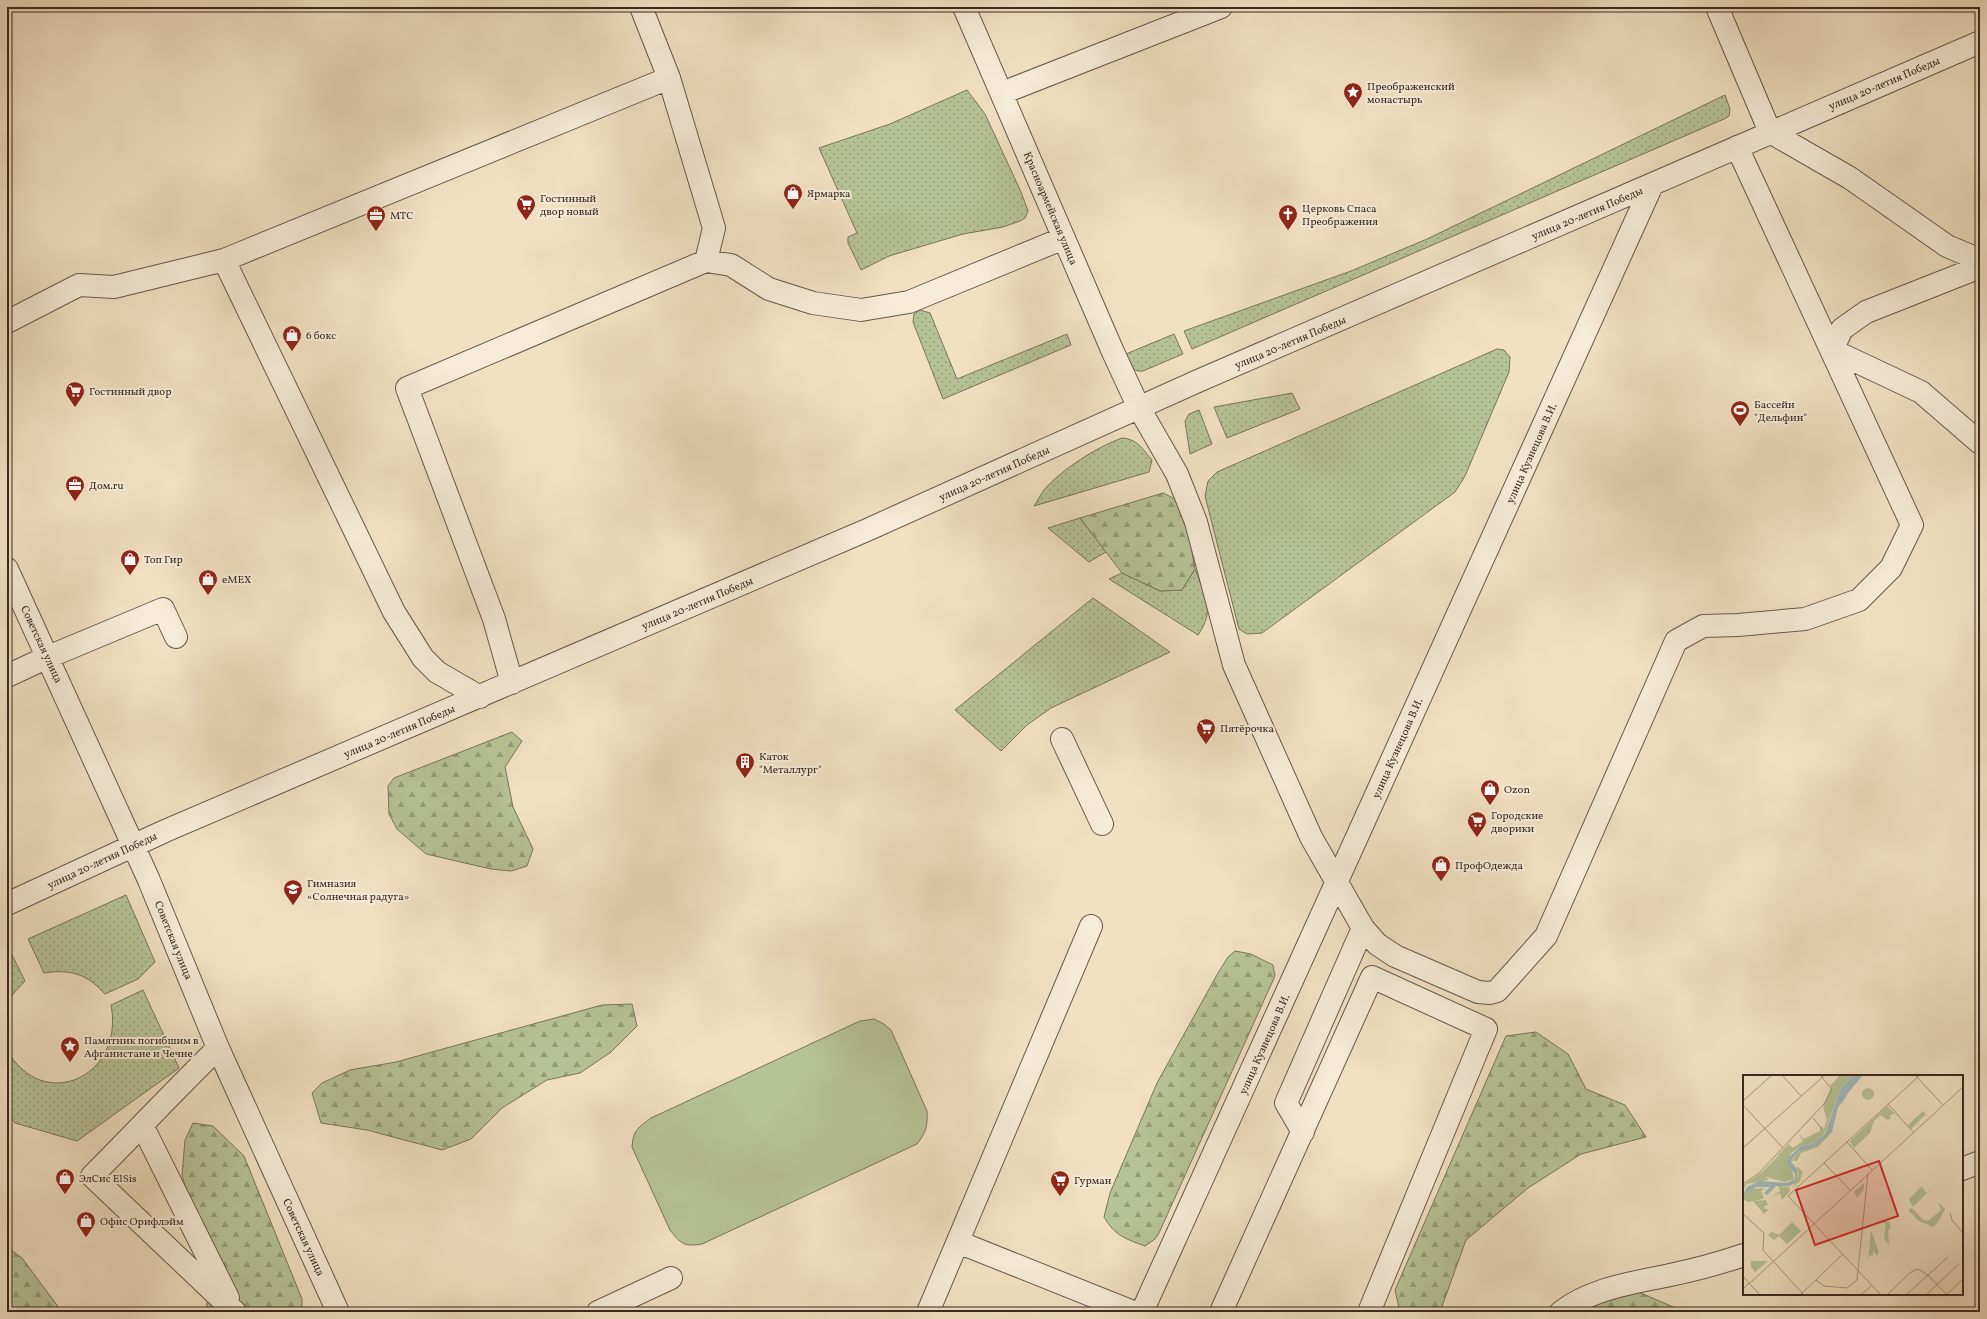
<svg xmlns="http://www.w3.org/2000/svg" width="1987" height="1319" font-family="Vollkorn,serif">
  <defs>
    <pattern id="grass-dots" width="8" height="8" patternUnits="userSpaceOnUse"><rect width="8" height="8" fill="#b6c396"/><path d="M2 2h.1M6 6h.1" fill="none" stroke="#959e7a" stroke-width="1.8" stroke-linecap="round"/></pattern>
    <pattern id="forest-firs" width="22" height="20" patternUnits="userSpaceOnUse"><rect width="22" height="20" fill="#b6c396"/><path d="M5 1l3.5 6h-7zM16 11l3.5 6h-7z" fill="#959e7a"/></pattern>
  </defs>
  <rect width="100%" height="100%" fill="#f1e0c2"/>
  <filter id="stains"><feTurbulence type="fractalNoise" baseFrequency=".005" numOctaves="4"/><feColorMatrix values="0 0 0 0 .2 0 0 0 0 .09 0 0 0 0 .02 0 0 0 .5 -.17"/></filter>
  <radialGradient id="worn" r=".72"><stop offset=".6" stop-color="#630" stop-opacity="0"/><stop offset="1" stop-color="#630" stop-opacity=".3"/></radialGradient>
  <path fill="url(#grass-dots)" stroke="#78765c" d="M 967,90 L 985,114 L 1021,192 L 1028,211 L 1025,218 L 1020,221 L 1003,227 L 963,234 L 889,256 L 861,270 L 848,243 L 848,237 L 857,233 L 819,148 L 890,124 Z
    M 1725,95 L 1730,109 L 1729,116 L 1724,119 L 1192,349 L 1184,331 L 1351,271 L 1427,239 Z
    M 920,310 L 930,313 L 957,379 L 1067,334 L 1071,345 L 943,399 L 913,322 L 914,314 Z
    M 1174,334 L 1183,354 L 1143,371 C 1132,373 1130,363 1126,354 Z
    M 1497,349 L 1504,350 L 1510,357 L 1509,372 L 1465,476 L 1455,492 L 1262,633 L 1247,634 L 1239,629 L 1205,496 L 1208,481 L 1217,472 Z
    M 1292,393 L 1300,409 L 1227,438 L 1214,407 Z
    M 1199,410 L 1212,444 L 1190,454 L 1185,421 L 1189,414 Z
    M 1122,438 C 1138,439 1142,449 1152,460 L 1149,472 L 1034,506 C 1038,501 1040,495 1044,490 C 1062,469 1097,447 1122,438 Z
    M 1080,518 L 1106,552 L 1089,562 L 1048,528 Z
    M 1195,569 C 1205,596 1216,609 1198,635 L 1109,579 L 1122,573 L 1160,591 L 1182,590 Z
    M 1093,598 L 1170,652 L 1051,708 L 1027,725 L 1001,751 L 955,710 Z
    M 126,895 L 155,962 L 138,979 L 105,994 C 87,974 71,969 44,973 L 28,939 Z
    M 8,947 L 25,981 L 13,994 L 7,1006 Z
    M 143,990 L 179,1068 L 77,1141 L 15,1123 L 7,1113 L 7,1050 C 43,1114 125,1077 111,1005 Z"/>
  <path fill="url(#forest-firs)" stroke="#78765c" d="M 1163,493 L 1175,499 L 1189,535 L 1195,569 L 1182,590 L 1160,591 L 1122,573 L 1080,518 Z
    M 512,732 L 522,741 L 505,767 L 513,807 L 533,849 L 527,866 L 511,871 L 491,869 L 426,854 L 397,829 L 389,814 L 388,786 L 394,778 Z
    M 1235,951 L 1251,954 L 1273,965 L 1275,976 L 1159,1233 L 1155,1239 L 1145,1246 C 1126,1239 1115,1236 1104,1217 L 1110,1193 L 1157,1083 L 1218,973 L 1228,957 Z
    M 632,1004 L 637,1026 L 611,1052 L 580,1073 L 547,1080 L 502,1108 L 471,1139 L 442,1150 L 367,1130 L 321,1123 L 312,1093 L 322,1083 L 350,1070 L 396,1062 L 602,1005 Z
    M 1536,1032 L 1568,1054 L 1586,1089 L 1625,1105 L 1646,1137 L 1581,1154 L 1528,1188 L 1466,1240 L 1441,1309 L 1400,1312 L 1395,1290 L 1506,1036 Z
    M 193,1123 L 213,1126 L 244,1156 L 302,1299 L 302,1312 L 206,1312 L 210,1274 L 182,1175 L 185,1140 Z
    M 7,1247 L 22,1258 L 62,1312 L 7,1312 Z
    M 1614,1288 L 1636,1291 L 1678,1309 L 1680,1312 L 1578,1312 Z"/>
  <path fill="#b6c396" stroke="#78765c" d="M 874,1019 L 884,1024 L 891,1030 L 927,1111 C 928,1125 926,1133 917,1144 L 702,1244 C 684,1247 681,1244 670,1230 L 632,1147 C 633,1130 638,1128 651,1118 L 860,1021 Z"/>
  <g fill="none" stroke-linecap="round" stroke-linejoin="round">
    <g stroke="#68574b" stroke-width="24">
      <path id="minor" d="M 641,7 L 669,78 L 714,228 L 706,261
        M 964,7 L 1113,352 L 1139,408 L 1177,474 L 1196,522 L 1234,665 L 1311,837 L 1363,928 L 1377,944 L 1395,956 L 1478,992 L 1490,993 L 1497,991 L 1546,936 L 1676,641 L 1703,626 L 1738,625 L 1805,619 L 1859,600 L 1891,568 L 1912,525 L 1737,147
        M 1717,7 L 1770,132 L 1850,178 L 1947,246 L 1980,260
        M 1002,93 L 1221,7
        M 224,260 L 394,612 L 423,658 L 437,672 L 480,697
        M 7,322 L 79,285 L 114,287 L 224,260 L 669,78
        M 1832,350 L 1921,392 L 1980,443
        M 1832,350 L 1842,329 L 1866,312 L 1980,267
        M 7,569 L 148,878 L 218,1048 L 338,1312
        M 7,676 L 48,657 L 163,609 L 176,637
        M 512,683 L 494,619 L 407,388 L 706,261 L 731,265 L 769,289 L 813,303 L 861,310 L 909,302 L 1064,238
        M 1062,739 L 1102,824
        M 7,904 L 165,831 L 867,530 L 1198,381 L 1980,42
        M 218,1048 C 175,1090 134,1134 92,1176 L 235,1312
        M 142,1125 L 228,1298
        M 1303,1132 L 1286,1103 L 1363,928
        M 1962,1169 L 1980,1162
        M 958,1242 L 1133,1312
        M 598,1312 L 671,1278
        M 928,1312 L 1091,926
        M 1142,1312 L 1652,185
        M 1221,1312 L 1372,977 L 1486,1029 L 1369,1312
        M 1561,1312 C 1592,1288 1633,1283 1670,1275 C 1695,1270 1720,1263 1744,1255"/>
    </g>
    <use href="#minor" stroke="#f6ebd7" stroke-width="22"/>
  </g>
  <defs>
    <g id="sight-pin" transform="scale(1)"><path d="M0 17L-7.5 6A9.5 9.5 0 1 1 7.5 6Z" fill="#8f2418" stroke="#f6ebd7"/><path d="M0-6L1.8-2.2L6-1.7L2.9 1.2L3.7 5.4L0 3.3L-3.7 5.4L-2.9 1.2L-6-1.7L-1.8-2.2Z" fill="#fff"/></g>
    <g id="shop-pin" transform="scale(1)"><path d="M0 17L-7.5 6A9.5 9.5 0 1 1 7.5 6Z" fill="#8f2418" stroke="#f6ebd7"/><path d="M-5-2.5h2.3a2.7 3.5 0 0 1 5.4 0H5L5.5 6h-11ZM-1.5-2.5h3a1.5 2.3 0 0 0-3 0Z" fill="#fff"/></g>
    <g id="supermarket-pin" transform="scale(1)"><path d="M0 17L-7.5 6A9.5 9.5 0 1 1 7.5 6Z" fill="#8f2418" stroke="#f6ebd7"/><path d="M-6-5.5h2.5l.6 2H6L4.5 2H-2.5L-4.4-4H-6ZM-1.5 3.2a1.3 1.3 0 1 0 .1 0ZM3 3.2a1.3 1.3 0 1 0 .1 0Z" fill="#fff"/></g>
    <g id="church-pin" transform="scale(1)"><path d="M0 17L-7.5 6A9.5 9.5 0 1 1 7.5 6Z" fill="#8f2418" stroke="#f6ebd7"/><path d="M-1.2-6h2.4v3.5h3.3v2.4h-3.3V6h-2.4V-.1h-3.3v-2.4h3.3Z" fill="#fff"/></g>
    <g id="office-pin" transform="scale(1)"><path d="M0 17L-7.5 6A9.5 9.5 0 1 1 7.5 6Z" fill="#8f2418" stroke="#f6ebd7"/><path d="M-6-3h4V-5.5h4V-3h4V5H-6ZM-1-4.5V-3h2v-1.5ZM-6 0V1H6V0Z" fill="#fff"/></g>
    <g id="stadium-pin" transform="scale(1)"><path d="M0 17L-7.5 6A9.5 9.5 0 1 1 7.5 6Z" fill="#8f2418" stroke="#f6ebd7"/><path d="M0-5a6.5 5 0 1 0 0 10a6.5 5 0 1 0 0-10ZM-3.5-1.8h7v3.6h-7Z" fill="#fff"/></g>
    <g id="building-pin" transform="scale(1)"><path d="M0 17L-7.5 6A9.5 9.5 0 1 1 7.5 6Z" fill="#8f2418" stroke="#f6ebd7"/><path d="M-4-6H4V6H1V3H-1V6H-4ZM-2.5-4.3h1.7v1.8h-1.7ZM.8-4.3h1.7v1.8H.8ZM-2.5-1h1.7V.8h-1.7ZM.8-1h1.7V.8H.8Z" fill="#fff"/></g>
    <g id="school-pin" transform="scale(1)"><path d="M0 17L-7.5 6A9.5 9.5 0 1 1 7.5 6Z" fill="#8f2418" stroke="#f6ebd7"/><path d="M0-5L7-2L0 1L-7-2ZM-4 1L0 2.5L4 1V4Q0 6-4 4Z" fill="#fff"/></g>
  </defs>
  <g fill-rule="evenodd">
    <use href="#sight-pin" x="1353" y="92"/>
    <use href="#shop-pin" x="793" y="193"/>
    <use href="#supermarket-pin" x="526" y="204"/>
    <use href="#church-pin" x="1288" y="214"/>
    <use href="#office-pin" x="376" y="215"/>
    <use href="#shop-pin" x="292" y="335"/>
    <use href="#supermarket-pin" x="75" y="391"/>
    <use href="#stadium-pin" x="1740" y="410"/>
    <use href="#office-pin" x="75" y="485"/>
    <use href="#shop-pin" x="130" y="559"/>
    <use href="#shop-pin" x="208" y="579"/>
    <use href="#supermarket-pin" x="1206" y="728"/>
    <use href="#building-pin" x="745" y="762"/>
    <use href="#shop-pin" x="1490" y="789"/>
    <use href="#supermarket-pin" x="1477" y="821"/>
    <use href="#shop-pin" x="1441" y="865"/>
    <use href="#school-pin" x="293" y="889"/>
    <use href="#sight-pin" x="70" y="1046"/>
    <use href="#shop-pin" x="65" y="1178"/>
    <use href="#supermarket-pin" x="1060" y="1180"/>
    <use href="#shop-pin" x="86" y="1221"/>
  </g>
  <g text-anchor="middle" stroke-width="4" stroke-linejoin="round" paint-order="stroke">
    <g font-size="11" fill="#3b2923" stroke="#f6ebd7">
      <text transform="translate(1884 83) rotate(-23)" y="4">улица 20-летия Победы</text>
      <text transform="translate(1051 208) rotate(67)" y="4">Красноармейская улица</text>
      <text transform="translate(1587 213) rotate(-23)" y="4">улица 20-летия Победы</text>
      <text transform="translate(1290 342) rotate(-23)" y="4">улица 20-летия Победы</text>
      <text transform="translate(1531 453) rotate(-66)" y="4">улица Кузнецова В.И.</text>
      <text transform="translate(994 473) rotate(-24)" y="4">улица 20-летия Победы</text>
      <text transform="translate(697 603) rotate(-23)" y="4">улица 20-летия Победы</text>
      <text transform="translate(42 644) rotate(65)" y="4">Советская улица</text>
      <text transform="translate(399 731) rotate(-23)" y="4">улица 20-летия Победы</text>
      <text transform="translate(1397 748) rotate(-66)" y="4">улица Кузнецова В.И.</text>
      <text transform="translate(102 860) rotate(-25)" y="4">улица 20-летия Победы</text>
      <text transform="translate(174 940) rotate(68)" y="4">Советская улица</text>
      <text transform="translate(1264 1044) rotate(-66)" y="4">улица Кузнецова В.И.</text>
      <text transform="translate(304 1237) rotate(65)" y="4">Советская улица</text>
    </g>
    <g font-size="11" fill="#3b2923" stroke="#f6ebd7" text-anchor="start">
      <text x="1367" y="90">Преображенский<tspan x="1367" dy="13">монастырь</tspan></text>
      <text x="807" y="197">Ярмарка</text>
      <text x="540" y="202">Гостинный<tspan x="540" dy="13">двор новый</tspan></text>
      <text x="1302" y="212">Церковь Спаса<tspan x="1302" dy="13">Преображения</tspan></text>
      <text x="390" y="219">МТС</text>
      <text x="306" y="339">6 бокс</text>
      <text x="89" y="395">Гостинный двор</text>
      <text x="1754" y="408">Бассейн<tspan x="1754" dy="13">"Дельфин"</tspan></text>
      <text x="89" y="489">Дом.ru</text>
      <text x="144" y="563">Топ Гир</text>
      <text x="222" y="583">eMEX</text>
      <text x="1220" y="732">Пятёрочка</text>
      <text x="759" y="760">Каток<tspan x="759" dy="13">"Металлург"</tspan></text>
      <text x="1504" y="793">Ozon</text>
      <text x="1491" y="819">Городские<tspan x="1491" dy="13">дворики</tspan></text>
      <text x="1455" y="869">ПрофОдежда</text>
      <text x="307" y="887">Гимназия<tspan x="307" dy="13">«Солнечная радуга»</tspan></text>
      <text x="84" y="1044">Памятник погибшим в<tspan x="84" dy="13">Афганистане и Чечне</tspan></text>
      <text x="79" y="1182">ЭлСис ElSis</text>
      <text x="1074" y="1184">Гурман</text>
      <text x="100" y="1225">Офис Орифлэйм</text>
    </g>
  </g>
  <g transform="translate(1743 1075)">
    <rect width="220" height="220" fill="#f1e0c2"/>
    <path d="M 99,0 L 111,0 L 98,13 L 81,59 L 73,67 L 57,72 L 48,78 L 44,90 L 36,80 L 34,81 L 51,63 L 46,69 L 50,73 L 60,66 L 56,59 L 61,64 L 77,56 L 77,51 L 81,54 L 84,45 L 80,31 L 88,12 ZM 144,31 L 152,39 L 147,40 L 148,43 L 145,45 L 137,40 L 131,46 L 127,58 L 111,73 L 107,66 ZM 180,36 L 183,39 L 168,54 L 165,50 ZM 87,57 L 89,57 L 75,72 L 58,78 L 54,86 L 49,86 L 55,77 L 73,71 ZM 54,91 L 60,97 L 57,105 L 60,104 L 49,113 L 53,108 L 46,111 L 55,102 ZM 18,98 L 26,105 L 4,109 L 0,114 L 0,110 ZM 121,108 L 121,114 L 114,123 L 111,117 ZM 35,111 L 46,112 L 47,116 L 39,125 L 37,118 L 30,121 L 37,116 ZM 22,113 L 18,116 L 21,123 L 19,124 L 5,127 L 0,124 L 1,120 L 10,114 ZM 23,125 L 25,130 L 21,131 L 22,134 L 26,134 L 21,139 L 10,126 ZM 49,147 L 58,156 L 44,169 L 36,161 L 31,165 L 25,160 L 29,157 L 36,160 ZM 8,186 L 25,186 L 12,197 L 8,192 Z" fill="#b6c396"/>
    <path d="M 195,127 L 202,134 L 196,146 L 190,152 L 176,146 L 165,135 L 169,133 L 180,145 L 185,146 L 198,135 ZM 139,145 L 146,147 L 148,152 L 145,156 L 146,170 L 141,164 L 143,149 L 138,147 ZM 128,156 L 136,177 L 134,181 L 130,175 L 130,181 L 127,180 L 125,185 Z" fill="#b6c396"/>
    <path d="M119 19a6 6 0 1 1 12 0a6 6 0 1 1-12 0ZM 38,78 L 49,95 L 51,104 L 42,107 L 16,100 ZM 179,111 L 183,118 L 190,112 L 170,132 L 166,124 Z" fill="#b6c396"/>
    <path d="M 111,0 L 120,0 L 105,18 L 99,28 L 101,31 L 98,28 L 95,32 L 89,57 L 73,71 L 55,77 L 50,83 L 48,87 L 54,94 L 54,106 L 46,111 L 33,111 L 24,120 L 21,118 L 27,112 L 13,112 L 0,121 L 4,112 L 16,106 L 44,108 L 52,104 L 52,99 L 44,88 L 46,82 L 57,72 L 71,68 L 82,59 L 98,13 Z" fill="#a0babe"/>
    <path fill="none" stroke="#a89782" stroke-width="1" d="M 39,0 L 58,21M 172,0 L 200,30M 88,11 L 98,0M 0,26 L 29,0M 145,29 L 170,57M 0,30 L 40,73M 70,43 L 79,54M 104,67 L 129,95M 0,73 L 82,0M 81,88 L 107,115M 0,109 L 16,98 L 81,29 L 89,14 L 77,0M 207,138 L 209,145 L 220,158M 0,139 L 21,158 L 20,175 L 61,220M 0,201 L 6,208 L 0,214M 73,205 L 81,211 L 104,213 L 114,205 L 125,98M 6,208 L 17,220M 7,208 L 220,12M 57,220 L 100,179M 118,220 L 128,211M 138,220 L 45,121 L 177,0M 144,220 L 168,197 L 175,194 L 185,200 L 203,219M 163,220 L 205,182M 183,220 L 216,189M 203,220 L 220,204"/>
    <path fill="#d62828" fill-opacity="0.15" stroke="#d62828" stroke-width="2" d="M 136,86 L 155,141 L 72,170 L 53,115 Z"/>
    <rect width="220" height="220" fill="none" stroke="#3b2923" stroke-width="2"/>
  </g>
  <rect width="1987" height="1319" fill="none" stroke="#f1e0c2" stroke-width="24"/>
  <rect x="8" y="8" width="1971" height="1303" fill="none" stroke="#3b2923" stroke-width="2"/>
  <rect x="12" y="12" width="1963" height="1295" fill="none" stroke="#3b2923"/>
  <rect width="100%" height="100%" filter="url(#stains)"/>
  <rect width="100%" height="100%" fill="url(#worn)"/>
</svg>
